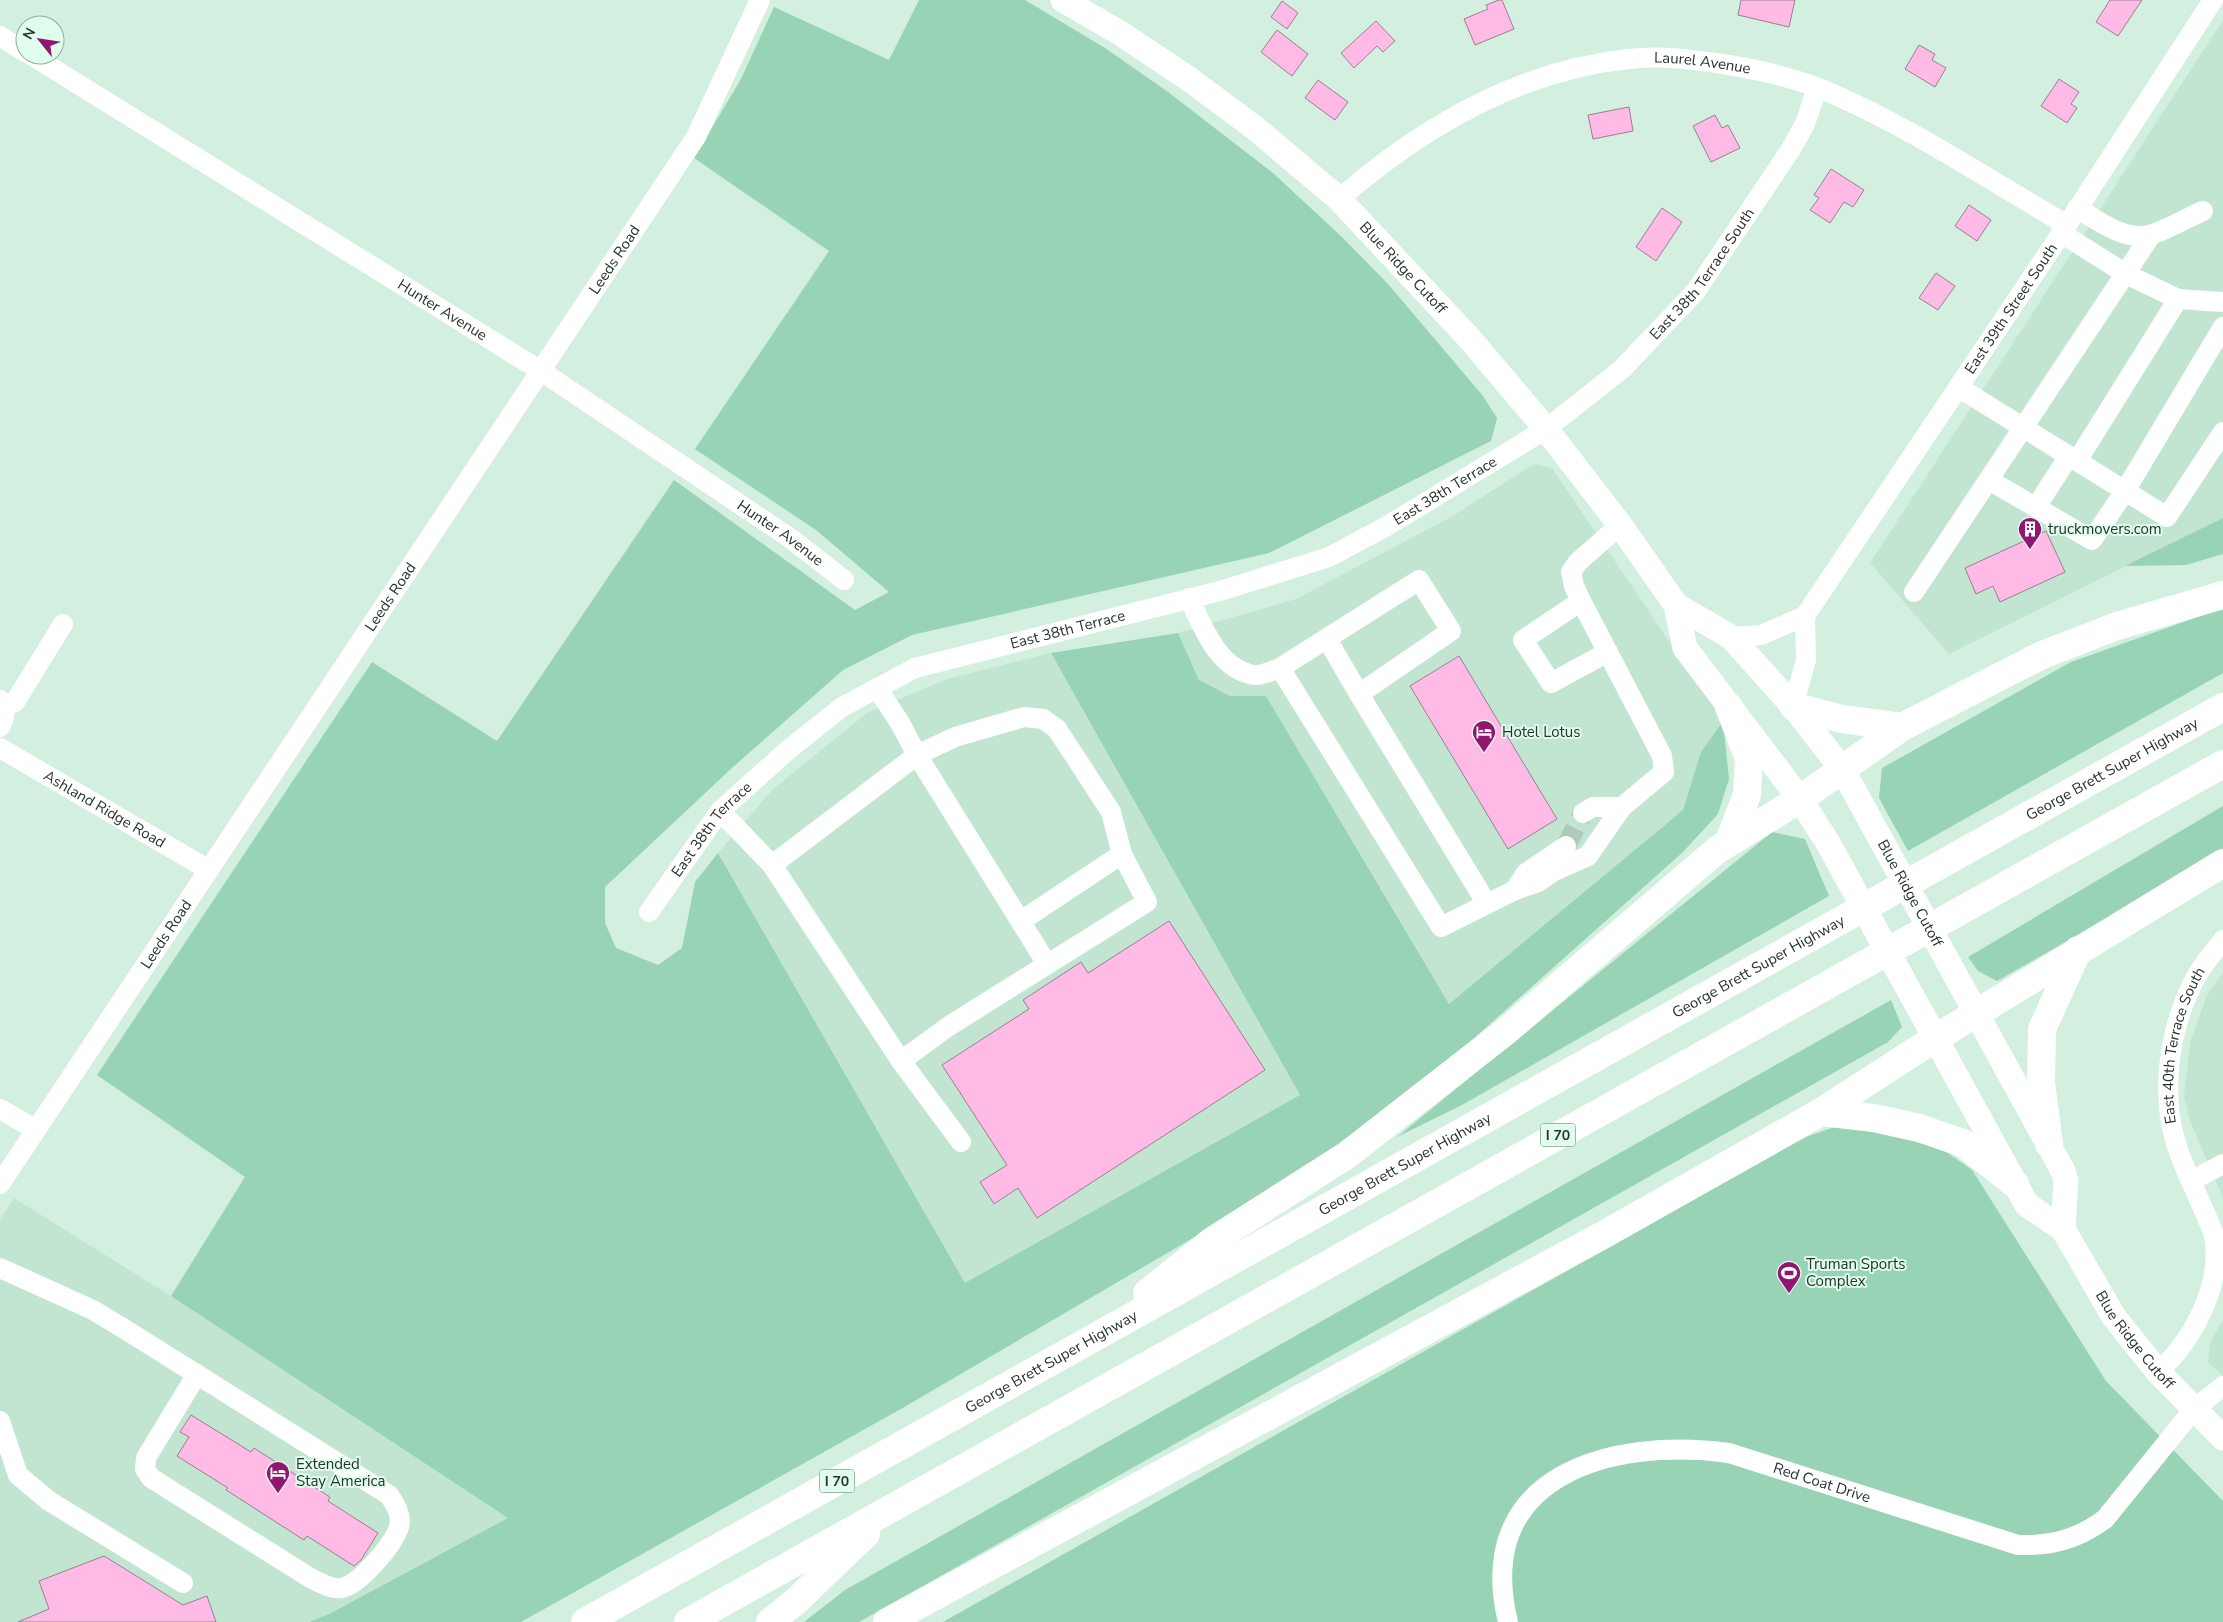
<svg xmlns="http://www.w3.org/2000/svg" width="2223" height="1622" font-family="'Nunito Sans',sans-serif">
  <rect width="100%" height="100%" fill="#d3efdf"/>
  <path fill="#c2e5d2" d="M 2223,20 L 2223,518 L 1949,654 L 1870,563 Z
    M 1534,464 L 1552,468 L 1723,721 L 1701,752 L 1683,810 L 1449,1004 L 1266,696 L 1230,696 L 1199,680 L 1178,633 L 1296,599 L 1451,517 Z
    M 1051,653 L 1300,1095 L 965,1284 L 718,853 L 773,789 L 867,713 L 947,679 Z
    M 2223,972 L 2223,1198 L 2190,1121 L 2184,1096 L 2190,1043 L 2207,995 Z
    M 14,1198 L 171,1296 L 509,1518 L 331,1613 L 309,1622 L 0,1622 L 0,1219 Z
    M 2223,1320 L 2223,1376 L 2208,1362 L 2210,1343 Z"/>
  <path fill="#97d3b4" d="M 919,0 L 1025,0 L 1105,48 L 1168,92 L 1273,173 L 1343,238 L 1388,284 L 1483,396 L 1497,418 L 1491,441 L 1269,553 L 912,635 L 843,670 L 733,767 L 605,887 L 605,923 L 616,948 L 658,965 L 682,948 L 695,882 L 718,853 L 965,1283 L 1300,1095 L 1051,653 L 1178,633 L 1199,680 L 1230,696 L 1266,696 L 1449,1004 L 1683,810 L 1701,752 L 1723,721 L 1729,779 L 1718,814 L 1683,852 L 1389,1114 L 1251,1204 L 906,1406 L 521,1622 L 309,1622 L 331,1613 L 508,1518 L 171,1296 L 245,1177 L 97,1075 L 372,662 L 497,741 L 674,480 L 855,610 L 889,592 L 816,530 L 695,449 L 829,251 L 694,158 L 741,79 L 774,7 L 889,60 Z
    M 2223,518 L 2223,554 L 2186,565 L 2125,566 Z
    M 2223,608 L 2223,673 L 1908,851 L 1879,798 L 1882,768 L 2071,662 Z
    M 2223,806 L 2223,852 L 1997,981 L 1978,971 L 1968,957 Z
    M 1772,832 L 1805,839 L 1829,896 L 1462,1105 L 1397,1137 Z
    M 1891,1000 L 1902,1027 L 1888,1042 L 859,1622 L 804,1622 L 845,1590 Z
    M 1843,1124 L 1938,1146 L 1972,1170 L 2106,1381 L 2223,1501 L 2223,1622 L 943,1622 L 1727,1181 L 1806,1137 Z"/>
  <path fill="#ffbae5" stroke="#98808e" d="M 1499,0 L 1502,0 L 1514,29 L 1475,45 L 1464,19 L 1488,9 L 1486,5 Z
    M 1741,0 L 1795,0 L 1789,27 L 1738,15 Z
    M 2110,0 L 2142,0 L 2118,36 L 2096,22 Z
    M 1282,1 L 1298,13 L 1287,29 L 1271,17 Z
    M 1376,21 L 1395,41 L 1383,52 L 1377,46 L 1354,68 L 1341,53 Z
    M 1277,30 L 1308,54 L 1292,76 L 1261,52 Z
    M 1919,45 L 1935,54 L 1932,60 L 1946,68 L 1935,87 L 1905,69 Z
    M 2059,79 L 2079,92 L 2071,104 L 2077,108 L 2067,123 L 2041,106 Z
    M 1318,80 L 1348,102 L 1335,120 L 1305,98 Z
    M 1629,107 L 1633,131 L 1593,139 L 1588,115 Z
    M 1715,115 L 1722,128 L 1728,125 L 1740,148 L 1711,162 L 1693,126 Z
    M 1831,169 L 1864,190 L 1853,207 L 1844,202 L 1830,223 L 1810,210 L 1819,198 L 1814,195 Z
    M 1969,205 L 1991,220 L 1977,241 L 1955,226 Z
    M 1662,208 L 1682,222 L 1656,261 L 1636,247 Z
    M 1936,273 L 1955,286 L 1938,310 L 1919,298 Z
    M 2046,531 L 2065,572 L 2000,602 L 1993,586 L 1976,594 L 1965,568 Z
    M 1459,656 L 1557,819 L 1508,849 L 1410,686 Z
    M 1169,921 L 1265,1070 L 1037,1218 L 1018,1188 L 994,1204 L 980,1182 L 1007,1165 L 942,1065 L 1029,1009 L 1023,1000 L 1081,962 L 1088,973 Z
    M 191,1415 L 251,1452 L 254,1448 L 330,1497 L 328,1501 L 378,1533 L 361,1560 L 354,1566 L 307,1536 L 304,1540 L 226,1490 L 228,1488 L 177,1456 L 189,1437 L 180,1432 Z
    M 104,1556 L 183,1605 L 207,1596 L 216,1622 L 18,1622 L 49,1609 L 39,1581 Z"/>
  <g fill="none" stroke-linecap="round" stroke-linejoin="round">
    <path stroke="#b1c9bb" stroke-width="20" stroke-dasharray="20 10" stroke-linecap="butt" d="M 1566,846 L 1583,813"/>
    <g stroke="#fff" stroke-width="20">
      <path d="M 0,36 L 25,52"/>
      <path id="s1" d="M 31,55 L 541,371 L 790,538 L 844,580"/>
      <path id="s2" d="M 1339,199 C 1421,128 1518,70 1629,59 C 1661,55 1697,60 1729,65 C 1759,70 1790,77 1819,88 C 1906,124 1986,178 2067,225"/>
      <path d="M 2077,208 C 2098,221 2127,243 2153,234 C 2170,228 2187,218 2203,211"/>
      <path d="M 2061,233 L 2126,274 L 2178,299 L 2223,302"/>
      <path d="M 1958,387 L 2167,517 L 2223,432"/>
      <path d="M 2077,461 L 2178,299"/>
      <path d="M 1989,480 L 2092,540 L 2125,491 L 2223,327"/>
      <path d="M 2036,507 L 2069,456"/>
      <path d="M 1620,525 L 1578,562 L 1571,572 L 1574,586 L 1581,601 L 1662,756 L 1664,772 L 1622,807"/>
      <path d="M 1914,592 L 2151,235"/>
      <path d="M 1189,598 C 1203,627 1218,669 1254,675 C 1261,676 1273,670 1280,668"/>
      <path d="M 1581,601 L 1523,640 L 1551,683 L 1608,652"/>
      <path id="s3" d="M 1731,637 L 1761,635 L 1805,616 L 2067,225 L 2213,0"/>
      <path d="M 1327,639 L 1359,694"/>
      <path d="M 877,688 L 900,723 L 917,755 L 1047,964"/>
      <path d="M 0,700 L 5,706 L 4,718 L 0,727"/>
      <path d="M 5,706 L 15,702 L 63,624"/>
      <path d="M 1793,706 L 1806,660 L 1805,616"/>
      <path id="s4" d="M 0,748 L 209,870"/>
      <path d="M 720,811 L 772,865 L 901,1061 L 949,1026 L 1147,902 L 1122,854 L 1111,812 L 1057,729 L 1043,719 L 1024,717 L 955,737 L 917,755 L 772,865"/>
      <path d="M 1566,846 L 1526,873 L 1515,890 L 1538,882 L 1554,871 L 1588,856 L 1622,807 L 1593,807 L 1583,813"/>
      <path d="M 1487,904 L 1359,694 L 1451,631 L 1419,580 L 1280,668 L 1441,927 L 1515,890"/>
      <path id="s5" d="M 649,912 L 720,811 L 788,750 L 842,707 L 915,668 L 1220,591 L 1329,557 L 1387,526 L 1546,429 L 1622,369 L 1696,291 L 1791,149 L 1805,124 L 1817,88"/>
      <path d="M 1021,921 L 1122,854"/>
      <path d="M 901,1061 L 961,1142"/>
      <path d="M 0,1109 L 36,1130"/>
      <path d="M 2191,1181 L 2223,1164"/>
      <path id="s6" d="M 0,1184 L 696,137 L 760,0"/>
      <path d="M 0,1268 L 93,1310 L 126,1330 L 389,1495 C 395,1504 402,1514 399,1527 C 393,1545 360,1584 342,1588 C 332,1590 321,1583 312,1579 L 151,1478 L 145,1469 L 146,1458 L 197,1374"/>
      <path id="s7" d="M 2158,1372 C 2193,1340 2223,1285 2214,1235 C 2200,1196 2176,1159 2170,1117 C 2164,1069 2173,1020 2196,977 C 2203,964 2214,952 2223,940"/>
      <path d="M 0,1421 L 18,1475 L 49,1501 L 183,1583"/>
      <path id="s8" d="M 1508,1622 C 1472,1474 1613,1437 1729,1453 L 2018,1545 C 2052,1546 2078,1539 2105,1519 L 2194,1409 L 2223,1386"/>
    </g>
    <g stroke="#fff" stroke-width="25">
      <path id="s9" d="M 1063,0 L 1120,33 L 1189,79 L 1255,128 L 1339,199 L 1469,338 L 1546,429 L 1620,525 L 1676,605 L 1685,648 L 1800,799 L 1828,843 L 2027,1205 L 2063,1229 L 2114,1317 L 2158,1372 L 2223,1438"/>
      <path id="s10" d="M 1676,605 L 1731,637 L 1793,706 L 1842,769 L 2063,1171 L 2066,1181 L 2063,1229"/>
    </g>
    <g stroke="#fff" stroke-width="28">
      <path d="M 1793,706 L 1842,719 L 1902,727"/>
      <path d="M 1728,843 L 1747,795 L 1749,759 L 1729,707"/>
      <path d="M 1821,1112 L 1874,1118 L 1919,1128 L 1963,1143 L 2015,1184"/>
      <path d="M 2049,1144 L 2041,1082 L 2042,1029 L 2078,950"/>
      <path d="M 1147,1293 L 1212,1241 L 1347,1155 L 1505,1032 L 1717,850 L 1800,799 L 1902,727 L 2042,655 L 2117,626 L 2223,595"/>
      <path id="s11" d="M 585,1622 L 2223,707"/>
      <path d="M 688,1622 L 2223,764"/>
      <path d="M 770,1622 L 796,1601 L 866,1534"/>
      <path d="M 887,1622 L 1603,1235 L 1821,1112 L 1934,1039 L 2223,863"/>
    </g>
  </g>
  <defs>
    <g id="building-pin" transform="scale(1.25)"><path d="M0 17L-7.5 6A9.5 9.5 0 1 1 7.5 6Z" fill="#911672" stroke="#e0fced"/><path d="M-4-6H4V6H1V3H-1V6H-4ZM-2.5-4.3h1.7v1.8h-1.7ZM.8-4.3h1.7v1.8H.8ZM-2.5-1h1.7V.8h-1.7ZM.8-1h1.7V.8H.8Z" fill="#fff"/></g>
    <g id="hotel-pin" transform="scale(1.25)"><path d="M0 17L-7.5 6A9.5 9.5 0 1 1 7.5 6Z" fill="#911672" stroke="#e0fced"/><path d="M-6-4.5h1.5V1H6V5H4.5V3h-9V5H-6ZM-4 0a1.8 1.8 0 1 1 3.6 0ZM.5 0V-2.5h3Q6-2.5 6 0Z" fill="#fff"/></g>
    <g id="stadium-pin" transform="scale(1.25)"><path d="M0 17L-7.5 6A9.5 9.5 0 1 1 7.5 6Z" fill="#911672" stroke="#e0fced"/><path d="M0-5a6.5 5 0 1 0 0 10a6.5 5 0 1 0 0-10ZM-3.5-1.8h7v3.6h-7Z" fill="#fff"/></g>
  </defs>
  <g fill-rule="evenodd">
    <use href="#building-pin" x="2030" y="529"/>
    <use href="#hotel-pin" x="1484" y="732"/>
    <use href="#stadium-pin" x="1789" y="1273"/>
    <use href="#hotel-pin" x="278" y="1473"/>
  </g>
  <g text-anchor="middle" stroke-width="4" stroke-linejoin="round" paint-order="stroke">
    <g fill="#e0fced" stroke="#5f6f67" stroke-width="1">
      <rect x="1540.5" y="1123.5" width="35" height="23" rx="4"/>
      <rect x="819.5" y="1469.5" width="35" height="23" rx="4"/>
    </g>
    <g font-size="14" font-weight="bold" fill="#28332d">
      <text x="1558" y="1140">I 70</text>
      <text x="837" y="1486">I 70</text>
    </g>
    <g font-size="15" fill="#28332d" stroke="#e0fced">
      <text dy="5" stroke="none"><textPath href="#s2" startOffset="401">Laurel Avenue</textPath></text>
      <text dy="5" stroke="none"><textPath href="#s6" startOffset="1110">Leeds Road</textPath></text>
      <text dy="5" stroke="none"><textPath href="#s9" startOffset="435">Blue Ridge Cutoff</textPath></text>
      <text dy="5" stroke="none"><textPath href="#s5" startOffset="1269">East 38th Terrace South</textPath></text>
      <text dy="5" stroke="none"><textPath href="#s3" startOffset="448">East 39th Street South</textPath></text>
      <text dy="5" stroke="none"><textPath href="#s1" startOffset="484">Hunter Avenue</textPath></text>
      <text dy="5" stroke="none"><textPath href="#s5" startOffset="929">East 38th Terrace</textPath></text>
      <text dy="5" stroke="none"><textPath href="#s1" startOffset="889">Hunter Avenue</textPath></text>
      <text dy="5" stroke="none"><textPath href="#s6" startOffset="705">Leeds Road</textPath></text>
      <text dy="5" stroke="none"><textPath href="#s5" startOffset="524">East 38th Terrace</textPath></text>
      <text dy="5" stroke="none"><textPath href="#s11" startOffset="1749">George Brett Super Highway</textPath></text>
      <text dy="5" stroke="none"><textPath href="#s4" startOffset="121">Ashland Ridge Road</textPath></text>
      <text dy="5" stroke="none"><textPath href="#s5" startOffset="104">East 38th Terrace</textPath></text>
      <text dy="5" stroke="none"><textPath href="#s10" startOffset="378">Blue Ridge Cutoff</textPath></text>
      <text dy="5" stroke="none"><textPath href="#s6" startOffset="300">Leeds Road</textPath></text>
      <text dy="5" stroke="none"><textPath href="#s11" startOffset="1344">George Brett Super Highway</textPath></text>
      <text dy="5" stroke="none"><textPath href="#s7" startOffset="354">East 40th Terrace South</textPath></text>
      <text dy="5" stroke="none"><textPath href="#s11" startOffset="939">George Brett Super Highway</textPath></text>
      <text dy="5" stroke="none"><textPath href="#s9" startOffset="1744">Blue Ridge Cutoff</textPath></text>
      <text dy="5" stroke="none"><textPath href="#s11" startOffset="534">George Brett Super Highway</textPath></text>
      <text dy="5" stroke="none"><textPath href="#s8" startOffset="438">Red Coat Drive</textPath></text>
    </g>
    <g font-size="15" fill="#28332d" stroke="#e0fced" text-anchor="start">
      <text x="2048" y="534">truckmovers.com</text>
      <text x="1502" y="737">Hotel Lotus</text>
      <text x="1806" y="1269">Truman Sports<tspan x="1806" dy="17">Complex</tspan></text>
      <text x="296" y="1469">Extended<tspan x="296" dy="17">Stay America</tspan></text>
    </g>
  </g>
  <g transform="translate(40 40) rotate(300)"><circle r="24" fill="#e0fced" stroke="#96aca0"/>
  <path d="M0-4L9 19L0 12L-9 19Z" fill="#911672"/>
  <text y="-8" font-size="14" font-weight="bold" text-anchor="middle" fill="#28332d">N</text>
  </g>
</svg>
